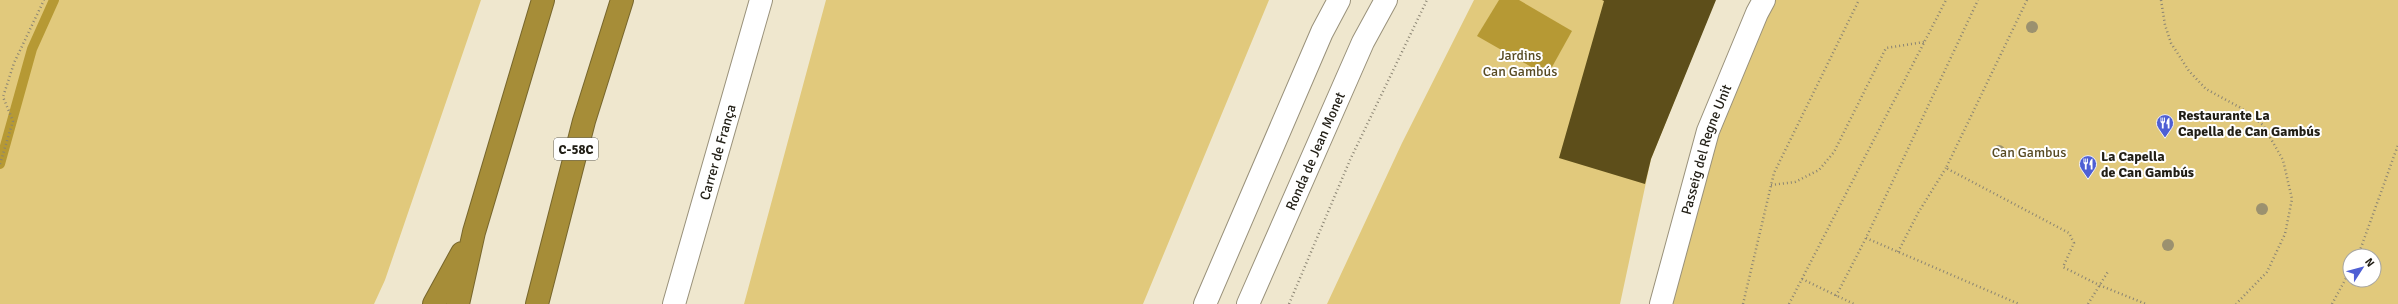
<svg xmlns="http://www.w3.org/2000/svg" width="2398" height="304" font-family="Signika,sans-serif">
  <rect width="100%" height="100%" fill="#efe7ce"/>
  <path fill="#e1c97c" fill-rule="evenodd" d="M 0,0 L 481,0 L 385,280 L 374,304 L 0,304 Z
    M 826,0 L 1269,0 L 1143,304 L 744,304 Z
    M 1474,0 L 1715,0 L 1651,159 L 1620,304 L 1327,304 L 1402,143 Z
    M 1764,0 L 2398,0 L 2398,304 L 1661,304 ZM 2350,256 L 2374,256 L 2374,280 L 2350,280 Z"/>
  <path fill="#b69934" d="M 1499,0 L 1519,0 L 1572,31 L 1547,76 L 1477,36 Z"/>
  <g fill="none" stroke-linecap="round" stroke-linejoin="round">
    <path stroke="#b69934" stroke-width="10" d="M 0,164 L 32,49 L 54,0"/>
  </g>
  <path fill="#5d4e1a" d="M 1602,0 L 1716,0 L 1651,159 L 1645,184 L 1559,158 L 1604,1 Z"/>
  <g fill="none" stroke-linecap="round" stroke-linejoin="round">
    <g stroke="#99917a" stroke-width="24">
      <g id="minor">
        <path id="s1" d="M 674,304 L 761,0"/>
        <path id="s2" d="M 1661,304 L 1708,131 L 1757,13 L 1764,0"/>
      </g>
    </g>
    <g stroke="#99917a" stroke-width="24">
      <g id="tertiary">
        <path d="M 1205,304 L 1322,32 L 1339,0"/>
        <path id="s3" d="M 1248,304 L 1363,42 L 1386,0"/>
      </g>
    </g>
    <g stroke="#77662c" stroke-width="24">
      <path id="motorway" d="M 434,304 L 462,253
        M 458,304 L 474,232 L 543,0
        M 537,304 L 584,121 L 622,0"/>
    </g>
    <path stroke="#8a8473" stroke-width="2.5" stroke-dasharray="1 3" stroke-linecap="butt" d="M 2027,0 L 1946,168 L 2069,233 L 2074,243 L 2063,267 L 2099,285 L 2146,304
      M 2161,0 L 2165,25 L 2171,43 L 2189,71 L 2206,89 L 2241,108 L 2263,125 L 2283,160 L 2292,199 L 2285,234 L 2267,272 L 2236,304
      M 0,164 L 13,121 L 3,97 L 14,63 L 44,0
      M 1771,185 L 1795,182 L 1819,170 L 1834,152 L 1886,48 L 1924,42
      M 1866,238 L 2019,304
      M 1898,252 L 1918,213 L 1946,168
      M 2358,256 L 2398,145
      M 1802,279 L 1854,304
      M 1836,296 L 1866,238 L 1978,0
      M 1289,304 L 1350,160 L 1427,0
      M 1743,304 L 1774,173 L 1859,0
      M 1789,304 L 1946,0
      M 2088,304 L 2109,270
      M 2332,304 L 2350,271"/>
    <use href="#minor" stroke="#fff" stroke-width="22"/>
    <use href="#tertiary" stroke="#fff" stroke-width="22"/>
    <use href="#motorway" stroke="#a68d38" stroke-width="22"/>
  </g>
  <g fill="#9b916f">
    <circle cx="2032" cy="27" r="6"/>
    <circle cx="1999" cy="151" r="6"/>
    <circle cx="2262" cy="209" r="6"/>
    <circle cx="2168" cy="245" r="6"/>
  </g>
  <defs>
    <g id="restaurant-pin" transform="scale(0.9)"><path d="M0 17L-7.5 6A9.5 9.5 0 1 1 7.5 6Z" fill="#4e5fd4" stroke="#fff"/><path d="M-5-6h1v4h1v-4h1v4h1v-4h1v5L-1.5 .5V6h-2V.5L-5-1ZM5-6V6H3V1.5H1.5Q1.5-4 5-6Z" fill="#fff"/></g>
  </defs>
  <g fill-rule="evenodd">
    <use href="#restaurant-pin" x="2165" y="123"/>
    <use href="#restaurant-pin" x="2088" y="164"/>
  </g>
  <g text-anchor="middle" stroke-width="4" stroke-linejoin="round" paint-order="stroke">
    <rect fill="#fff" stroke="#64625b" stroke-width="1" x="554" y="138" width="44" height="22" rx="3"/>
    <g font-size="13" font-weight="bold" fill="#211e15">
      <text x="576" y="154">C-58C</text>
    </g>
    <g font-size="14" fill="#574a22" stroke="#fff">
      <text x="1520" y="60">Jardins<tspan x="1520" dy="16">Can Gambús</tspan></text>
      <text x="2029" y="157">Can Gambus</text>
    </g>
    <g font-size="14" font-weight="bold" fill="#211e15" stroke="#fff" text-anchor="start">
      <text x="2178" y="120">Restaurante La<tspan x="2178" dy="16">Capella de Can Gambús</tspan></text>
      <text x="2101" y="161">La Capella<tspan x="2101" dy="16">de Can Gambús</tspan></text>
    </g>
    <g font-size="14" fill="#211e15" stroke="#fff">
      <text dy="5" stroke="none"><textPath href="#s2" startOffset="161">Passeig del Regne Unit</textPath></text>
      <text dy="5" stroke="none"><textPath href="#s3" startOffset="167">Ronda de Jean Monet</textPath></text>
      <text dy="5" stroke="none"><textPath href="#s1" startOffset="158">Carrer de França</textPath></text>
    </g>
  </g>
  <g transform="translate(2362 268) rotate(54)"><circle r="19" fill="#ffffff" stroke="#a6a5a1"/>
  <path d="M0-3L7 15L0 10L-7 15Z" fill="#4e5fd4"/>
  <text y="-6" font-size="11" font-weight="bold" text-anchor="middle" fill="#211e15">N</text>
  </g>
</svg>
